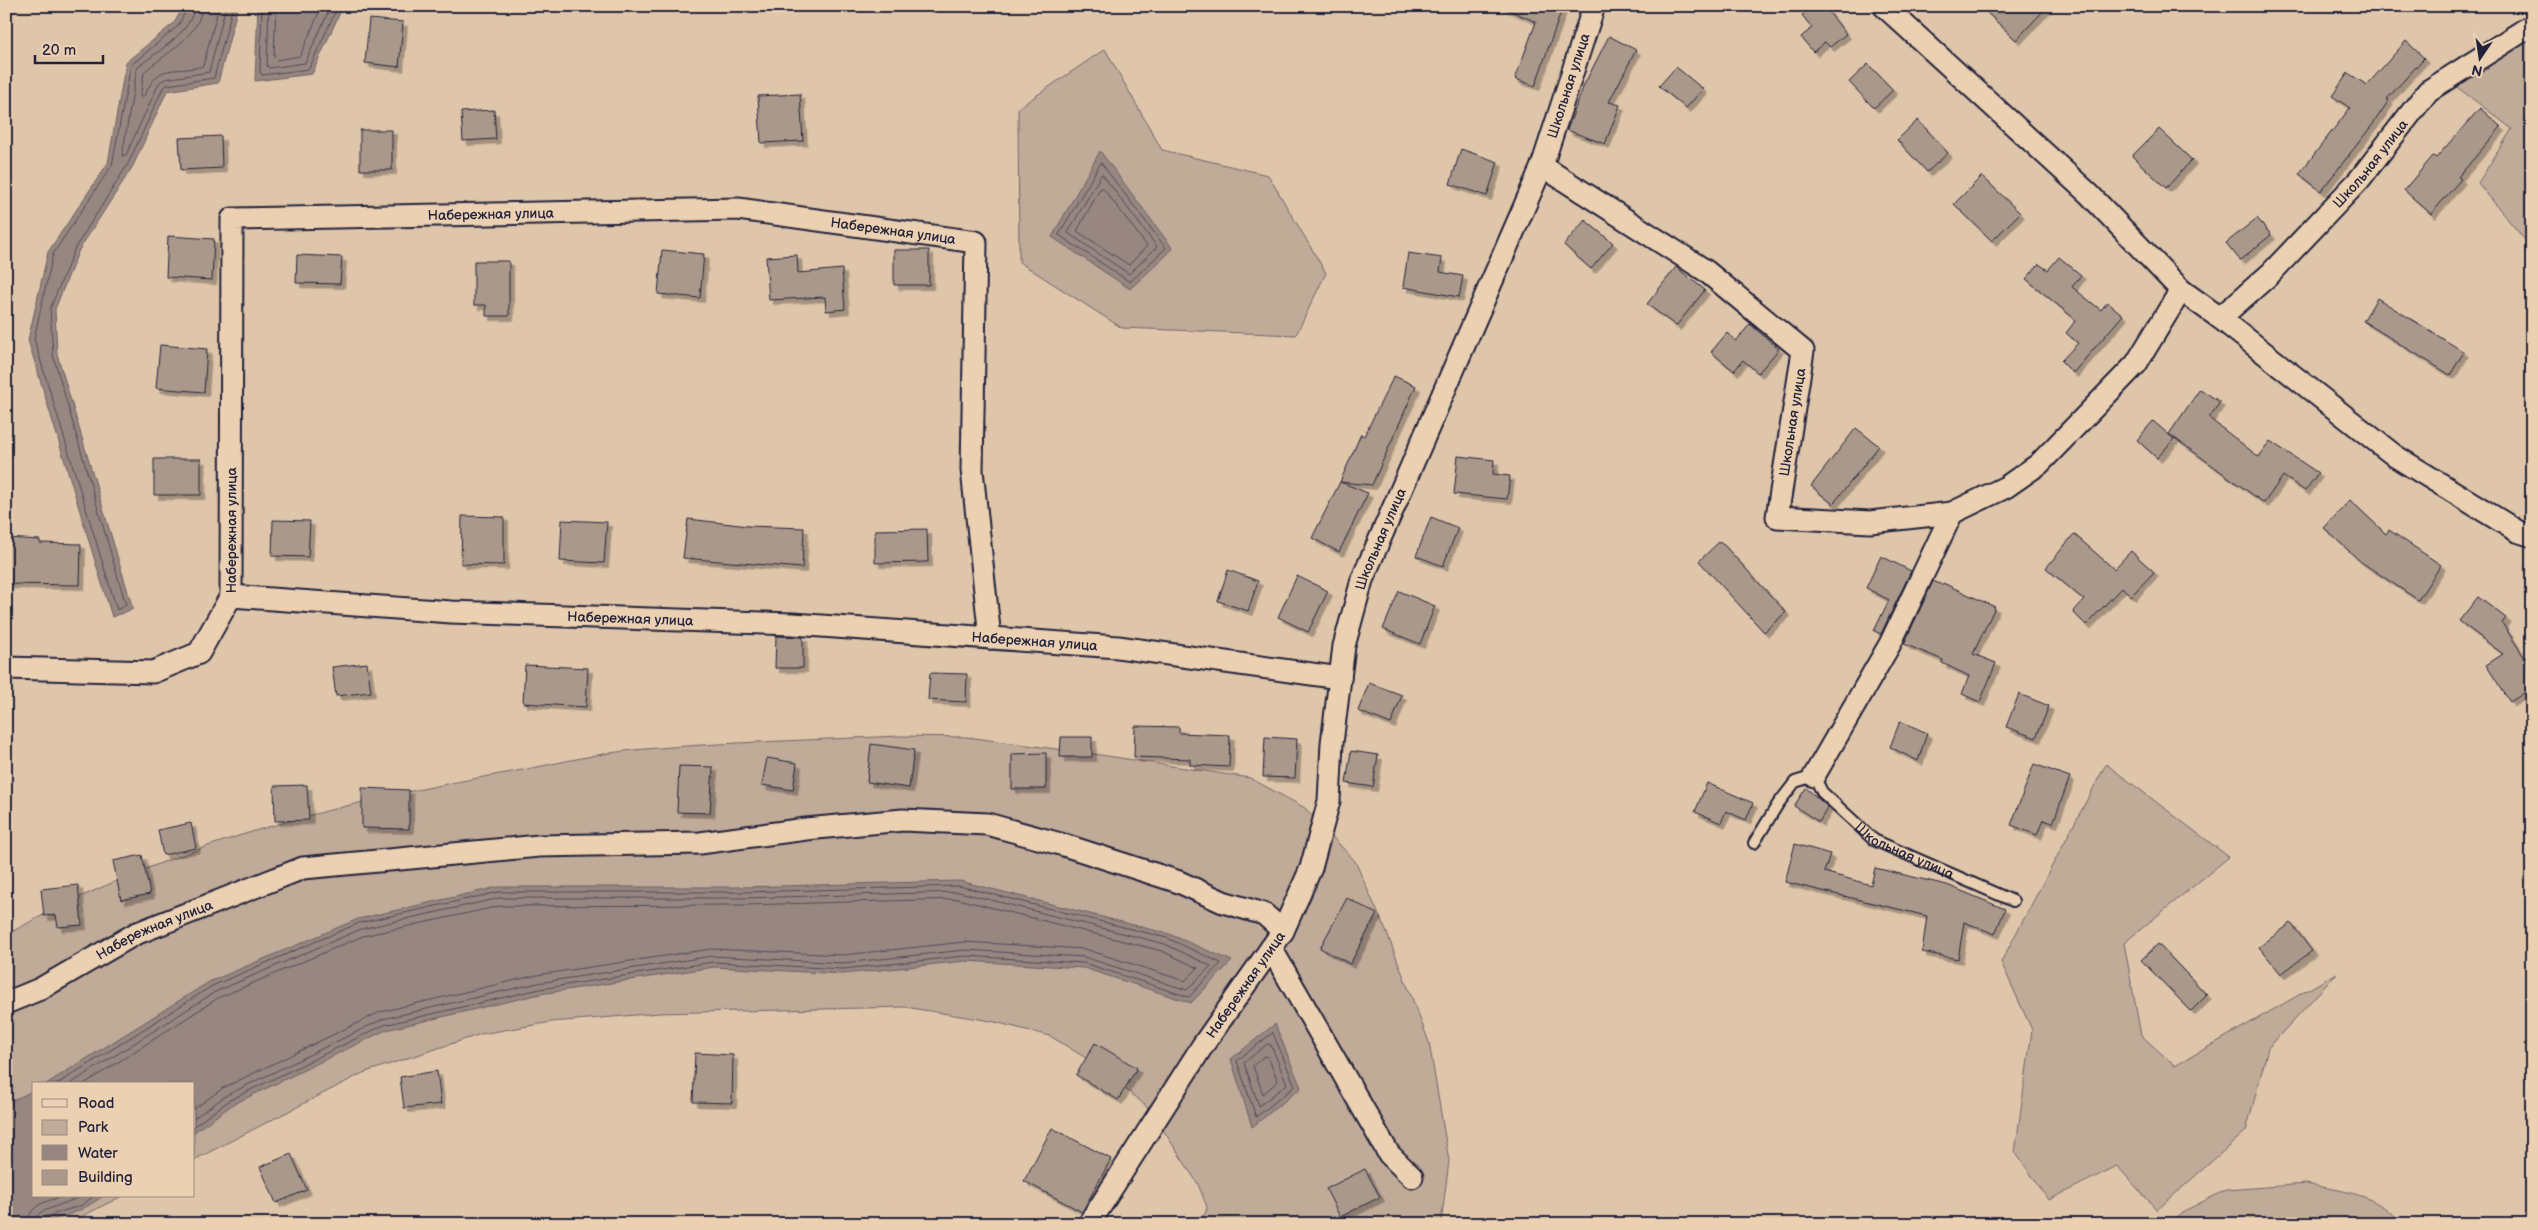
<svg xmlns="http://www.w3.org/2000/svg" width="2538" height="1230" font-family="'Balsamiq Sans',sans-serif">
  <defs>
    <filter id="shadow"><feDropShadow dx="4.5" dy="4.5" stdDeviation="0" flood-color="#0004"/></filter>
  </defs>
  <rect width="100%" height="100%" fill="#dfc6ab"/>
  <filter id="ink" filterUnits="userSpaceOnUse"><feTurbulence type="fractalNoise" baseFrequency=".02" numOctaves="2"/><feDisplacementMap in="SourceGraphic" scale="10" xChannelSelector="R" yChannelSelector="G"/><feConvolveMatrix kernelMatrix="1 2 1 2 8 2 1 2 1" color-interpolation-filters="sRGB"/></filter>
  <g filter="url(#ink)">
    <path fill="#c0aa98" stroke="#71666a" d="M 2532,34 L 2532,231 L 2524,239 L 2478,183 L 2512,129 L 2457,87 Z
      M 1105,49 L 1162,150 L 1268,175 L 1326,273 L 1296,335 L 1122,328 L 1019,262 L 1018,108 Z
      M 900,736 L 967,737 L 1094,754 L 1250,778 L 1305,808 L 1355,861 L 1386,931 L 1429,1042 L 1449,1161 L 1441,1224 L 1196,1224 L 1206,1212 L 1207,1207 L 1198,1184 L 1162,1128 L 1145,1105 L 1089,1060 L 1050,1036 L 991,1021 L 905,1007 L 660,1013 L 552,1022 L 481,1034 L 363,1073 L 194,1160 L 194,1084 L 34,1084 L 34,1196 L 122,1196 L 67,1224 L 6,1224 L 6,935 C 165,846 338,802 517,771 C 559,763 602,752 645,749 C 730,742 815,740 900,736 Z
      M 2106,764 L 2229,857 L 2124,943 L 2141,1035 L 2175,1066 L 2337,973 L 2268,1048 L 2246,1131 L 2157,1210 L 2117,1166 L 2049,1200 L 2015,1152 L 2032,1030 L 2001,962 Z
      M 2306,1184 C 2346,1192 2373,1192 2403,1224 L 2168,1224 L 2182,1212 L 2226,1190 Z"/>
    <path fill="#978780" stroke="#685f64" d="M 184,6 L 238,6 L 218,83 L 167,91 L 133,166 L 79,250 L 55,309 L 57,354 L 133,609 L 112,617 L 28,340 L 48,252 L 108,163 L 126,62 L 174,23 Z
      M 258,6 L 343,6 L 312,74 L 255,81 Z
      M 1100,151 L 1173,249 L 1130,289 L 1052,237 Z
      M 960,881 L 1169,934 L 1232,961 L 1191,1003 L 1084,968 L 965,961 L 843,974 L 714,967 L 540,994 L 386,1030 L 232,1105 L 194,1132 L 194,1084 L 46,1084 L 209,982 L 358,919 L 498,887 L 743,887 Z
      M 1275,1024 L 1301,1088 L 1252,1127 L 1231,1059 Z
      M 34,1090 L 34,1196 L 103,1196 C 71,1219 44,1224 6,1224 L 6,1104 Z"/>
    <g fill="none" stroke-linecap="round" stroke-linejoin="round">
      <path stroke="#514a57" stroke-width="1" d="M 188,6 L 178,26 L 131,65 L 112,165 L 53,254 L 34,339 L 117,610 L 126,605 L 53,355 L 50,309 L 75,248 L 128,164 L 163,88 L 167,85 L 214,78 L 233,6
        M 194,6 C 193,33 155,52 137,68 L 122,156 L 126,155 L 159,83 L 165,79 L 209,72 L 226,6
        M 202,6 C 201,36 163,55 144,72 L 140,97 L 144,96 C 161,60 171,75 203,66 L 219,6
        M 262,6 L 260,73 L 263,75 L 309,69 L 338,6
        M 269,6 L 267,66 L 269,68 L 305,63 L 331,6
        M 276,6 L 274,57 L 277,60 L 300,56 L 322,6
        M 1101,163 L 1166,248 L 1130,282 L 1059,235 Z
        M 1102,174 L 1157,247 L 1129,274 L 1068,233 Z
        M 1103,188 L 1147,246 L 1129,265 L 1077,231 L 1100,189 Z
        M 1273,1033 L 1295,1086 L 1256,1117 L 1237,1061 Z
        M 1268,1044 L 1271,1045 L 1287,1084 L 1259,1106 L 1244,1063 Z
        M 1265,1056 L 1268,1057 L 1278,1081 L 1263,1094 L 1253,1066 Z
        M 57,1084 L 212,986 L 359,923 L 499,892 L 743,892 L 959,886 L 1167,938 L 1221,963 L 1189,997 L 1084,963 L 965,956 L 843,969 L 713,962 L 540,989 L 384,1025 L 230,1100 L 194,1126
        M 70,1084 L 215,992 L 361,929 L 500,898 L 743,898 L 959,892 L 1165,944 L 1211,966 L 1187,990 L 1084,957 L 965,950 L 843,963 L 712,956 L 538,983 L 383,1019 L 227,1095 L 194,1118
        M 84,1084 L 218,998 L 363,936 L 500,906 L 743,905 L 958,899 L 1162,951 L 1198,968 L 1185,981 L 1085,949 L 965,942 L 843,955 L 711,949 L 537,975 L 380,1012 L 223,1088 L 194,1109
        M 28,1224 C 28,1204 48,1201 64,1196
        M 35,1224 L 36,1217 L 41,1212 L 83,1196
        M 41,1224 L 45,1217 L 82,1205 L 94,1196"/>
    </g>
    <path fill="#aa988b" stroke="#22223b" filter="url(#shadow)" d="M 1500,6 L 1563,6 L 1535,86 L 1515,79 L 1536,22 Z
      M 1813,6 L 1824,6 L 1846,34 L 1830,47 L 1825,42 L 1813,52 L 1801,37 L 1812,28 L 1802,15 Z
      M 1980,6 L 2048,6 L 2016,40 Z
      M 369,19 L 403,22 L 399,67 L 365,63 Z
      M 1609,36 L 1636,50 L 1609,102 L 1620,105 L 1605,144 L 1567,130 L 1584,85 Z
      M 2406,41 L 2424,58 L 2387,99 L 2389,100 L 2373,124 L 2321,191 L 2299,174 L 2350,108 L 2332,96 L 2348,73 L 2367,85 Z
      M 1868,64 L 1893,90 L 1874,108 L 1849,82 Z
      M 1676,67 L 1703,89 L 1686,108 L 1659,86 Z
      M 800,94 L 803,141 L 761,143 L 758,96 Z
      M 2480,108 L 2501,127 L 2458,177 L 2461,179 L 2431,214 L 2404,190 L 2433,156 L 2436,158 Z
      M 494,110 L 496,139 L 463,141 L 461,112 Z
      M 1918,120 L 1948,153 L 1927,172 L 1897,140 Z
      M 2159,129 L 2192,160 L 2166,188 L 2132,156 Z
      M 360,130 L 392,130 L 392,170 L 360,170 Z
      M 221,136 L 222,168 L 181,170 L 179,138 Z
      M 1461,149 L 1498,162 L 1487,196 L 1450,184 Z
      M 1982,176 L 2020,213 L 1992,241 L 1954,204 Z
      M 2257,218 L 2271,235 L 2240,260 L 2226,243 Z
      M 1585,220 L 1613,243 L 1591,269 L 1564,245 Z
      M 168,236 L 214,239 L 212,280 L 166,277 Z
      M 662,250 L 704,254 L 700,298 L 658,294 Z
      M 894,250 L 929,250 L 929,285 L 894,285 Z
      M 1408,253 L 1442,258 L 1440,272 L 1463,276 L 1459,297 L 1403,287 Z
      M 297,255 L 342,257 L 340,284 L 296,283 Z
      M 797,255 L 798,273 L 842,269 L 845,309 L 826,311 L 825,297 L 769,300 L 766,257 Z
      M 2059,257 L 2081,275 L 2072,287 L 2101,310 L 2107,302 L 2123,315 L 2073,373 L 2061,361 L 2078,343 L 2066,333 L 2076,320 L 2026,279 L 2039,264 L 2048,270 Z
      M 474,261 L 509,261 L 509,316 L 486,316 L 486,305 L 474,305 Z
      M 1676,267 L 1705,290 L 1676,326 L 1647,304 Z
      M 2377,298 L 2464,352 L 2450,375 L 2363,321 Z
      M 1750,324 L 1779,349 L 1758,373 L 1743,360 L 1734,371 L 1711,352 L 1727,333 L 1736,341 Z
      M 160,345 L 207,349 L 204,392 L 156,388 Z
      M 1394,376 L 1416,386 L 1372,485 L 1340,482 L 1361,434 L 1364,436 Z
      M 2200,389 L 2220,402 L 2209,418 L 2259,457 L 2270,441 L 2318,473 L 2305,491 L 2283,476 L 2264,503 L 2169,434 Z
      M 2153,421 L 2174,439 L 2157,458 L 2137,440 Z
      M 1856,428 L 1879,446 L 1833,504 L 1811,486 Z
      M 1458,456 L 1494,460 L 1493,474 L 1510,476 L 1507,499 L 1454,494 Z
      M 154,459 L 201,459 L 201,495 L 154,495 Z
      M 1340,482 L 1368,493 L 1339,552 L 1312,538 Z
      M 2350,500 L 2386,534 L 2389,530 L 2441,565 L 2418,600 L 2361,562 L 2324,528 Z
      M 462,516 L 504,517 L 504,565 L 461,564 Z
      M 1431,517 L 1458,528 L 1443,566 L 1416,556 Z
      M 688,519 L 748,526 L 804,528 L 802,568 L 683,558 Z
      M 273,520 L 310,521 L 308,557 L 272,556 Z
      M 562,520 L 607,522 L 604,563 L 560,561 Z
      M 927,529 L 928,562 L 875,563 L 875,530 Z
      M 2074,534 L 2114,569 L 2131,551 L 2154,572 L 2131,596 L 2122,587 L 2086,625 L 2073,612 L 2084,600 L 2046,568 Z
      M 6,538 L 40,540 L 40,543 L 81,544 L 80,585 L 6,584 Z
      M 1720,541 L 1786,612 L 1764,632 L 1699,561 Z
      M 1881,556 L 1911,571 L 1881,634 L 1874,631 L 1889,600 L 1866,588 Z
      M 1228,570 L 1258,581 L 1248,611 L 1218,601 Z
      M 1297,576 L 1328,591 L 1308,632 L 1278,617 Z
      M 1933,581 L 1942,585 L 1943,583 L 1995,607 L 1973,654 L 1996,663 L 1980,702 L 1962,694 L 1969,676 L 1942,663 L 1943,660 L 1904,644 Z
      M 1399,591 L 1435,606 L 1420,644 L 1383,629 Z
      M 2478,597 L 2506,618 L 2502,623 L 2532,669 L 2532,688 L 2510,702 L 2486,665 L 2503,654 L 2459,621 Z
      M 776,636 L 803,637 L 803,668 L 775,668 Z
      M 367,663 L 371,692 L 336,696 L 332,667 Z
      M 525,665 L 588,668 L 586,707 L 523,703 Z
      M 930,673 L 967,674 L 966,702 L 928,700 Z
      M 1369,683 L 1402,695 L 1391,724 L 1358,711 Z
      M 2019,694 L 2049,706 L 2036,738 L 2006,727 Z
      M 1900,721 L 1927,733 L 1918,761 L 1890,747 Z
      M 1135,726 L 1179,727 L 1179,733 L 1230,735 L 1229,767 L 1190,765 L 1190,759 L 1134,757 Z
      M 1061,737 L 1092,737 L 1092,757 L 1060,757 Z
      M 1265,737 L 1297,739 L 1295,778 L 1263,777 Z
      M 871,744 L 914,750 L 909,788 L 867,782 Z
      M 1351,751 L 1378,755 L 1373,787 L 1346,783 Z
      M 1046,753 L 1046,789 L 1012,789 L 1012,754 Z
      M 767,758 L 797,763 L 793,790 L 762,785 Z
      M 2034,764 L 2070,777 L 2053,823 L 2043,820 L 2037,835 L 2011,825 Z
      M 679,766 L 713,767 L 710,813 L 677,812 Z
      M 1707,783 L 1753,803 L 1746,820 L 1726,811 L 1721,823 L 1695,812 Z
      M 307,785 L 309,820 L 275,821 L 274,786 Z
      M 362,788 L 409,790 L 409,829 L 362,828 Z
      M 1806,788 L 1828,807 L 1819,822 L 1794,806 Z
      M 191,823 L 196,848 L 163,855 L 158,830 Z
      M 1795,844 L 1830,854 L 1824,872 L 1871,885 L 1875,868 L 1947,885 L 2005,909 L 1995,934 L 1964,922 L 1958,959 L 1922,952 L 1927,916 L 1785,882 Z
      M 142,855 L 150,894 L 121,900 L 113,861 Z
      M 78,885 L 82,925 L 58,927 L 56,915 L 44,916 L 41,889 Z
      M 1347,898 L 1377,914 L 1350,964 L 1320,948 Z
      M 2291,923 L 2312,951 L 2281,974 L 2259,947 Z
      M 2158,944 L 2207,995 L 2191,1011 L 2141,960 Z
      M 1095,1043 L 1137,1068 L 1118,1100 L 1076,1075 Z
      M 695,1053 L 733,1055 L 732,1103 L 693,1102 Z
      M 437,1071 L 441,1104 L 404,1108 L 400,1077 Z
      M 1052,1128 L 1111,1159 L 1082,1212 L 1024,1181 Z
      M 291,1154 L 307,1190 L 276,1203 L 260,1167 Z
      M 1365,1169 L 1380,1197 L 1340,1217 L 1326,1189 Z"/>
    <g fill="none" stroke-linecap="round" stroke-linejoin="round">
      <g stroke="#22223b" stroke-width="14">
        <g id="service">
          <path id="s1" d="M 1754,843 L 1778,804 L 1795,782 L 1814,776 L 1822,792 L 1874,840 L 2013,901"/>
        </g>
      </g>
      <g stroke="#22223b" stroke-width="25">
        <g id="minor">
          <path d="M 1884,6 L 2089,194 L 2181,290 L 2220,318 L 2395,456 L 2517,531 L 2532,536"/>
          <path d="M 1542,166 L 1706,271 L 1803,351 L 1777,517 L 1870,522 L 1952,513 L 2006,487 L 2039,464 L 2136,364 L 2181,290"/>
          <path id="s2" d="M 2220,318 L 2270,274 L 2359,180 L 2428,91 L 2532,25"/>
          <path id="s3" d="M 231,596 L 451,612 L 793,624 L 1118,647 L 1340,678"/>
          <path id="s4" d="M 6,668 L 153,672 L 199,653 L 231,596 L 232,219 L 738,209 L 976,242 L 972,470 L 990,638"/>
          <path d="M 1814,776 L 1890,644 L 1952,513"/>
          <path d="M 1271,948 L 1389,1154 L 1412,1177"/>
          <path id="s5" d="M 6,1003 L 40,989 L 135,934 L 303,868 L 539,846 L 700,843 L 806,829 L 903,820 L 987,824 L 1064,845 L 1179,882 L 1223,902 L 1264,914 L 1283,931"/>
          <path id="s6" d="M 1089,1224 L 1203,1045 L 1283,931 L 1311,868 L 1329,801 L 1332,743 L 1344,646 L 1362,580 L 1542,166 L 1594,6"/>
        </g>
      </g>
      <use href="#service" stroke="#ebd0b2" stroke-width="10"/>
      <use href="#minor" stroke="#ebd0b2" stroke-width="21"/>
    </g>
  </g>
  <g text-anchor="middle" stroke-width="4" stroke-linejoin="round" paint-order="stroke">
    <g font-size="14" fill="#22223b" stroke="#ebd0b2">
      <text dy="5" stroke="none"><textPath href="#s6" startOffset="1250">Школьная улица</textPath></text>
      <text dy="5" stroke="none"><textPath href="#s2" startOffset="216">Школьная улица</textPath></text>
      <text dy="5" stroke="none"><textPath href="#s4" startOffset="898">Набережная улица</textPath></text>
      <text dy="5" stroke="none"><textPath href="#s4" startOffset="1302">Набережная улица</textPath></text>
      <text transform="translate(1792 422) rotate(-81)" y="5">Школьная улица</text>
      <text dy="5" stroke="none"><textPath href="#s4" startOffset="328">Набережная улица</textPath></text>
      <text dy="5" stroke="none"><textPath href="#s6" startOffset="759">Школьная улица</textPath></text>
      <text dy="5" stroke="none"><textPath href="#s3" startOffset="400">Набережная улица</textPath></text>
      <text dy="5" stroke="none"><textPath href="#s3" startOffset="805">Набережная улица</textPath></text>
      <text dy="5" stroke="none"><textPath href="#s1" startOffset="214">Школьная улица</textPath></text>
      <text dy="5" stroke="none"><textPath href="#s5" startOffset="166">Набережная улица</textPath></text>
      <text dy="5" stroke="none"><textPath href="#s6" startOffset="286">Набережная улица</textPath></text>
    </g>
  </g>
  <rect width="2538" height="1230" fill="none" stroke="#ebd0b2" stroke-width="25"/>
  <rect x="12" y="12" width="2513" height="1205" fill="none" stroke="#22223b" stroke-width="2" filter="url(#ink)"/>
  <rect x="32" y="1082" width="162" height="115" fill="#ebd0b2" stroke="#9b8a82"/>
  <rect x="42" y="1099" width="25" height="8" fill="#ebd0b2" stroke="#9b8a82"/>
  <text x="78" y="1108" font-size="15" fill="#22223b">Road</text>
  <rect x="42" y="1120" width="25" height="15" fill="#c0aa98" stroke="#9b8a82"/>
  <text x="78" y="1132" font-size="15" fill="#22223b">Park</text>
  <rect x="42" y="1145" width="25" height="15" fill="#978780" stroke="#9b8a82"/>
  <text x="78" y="1158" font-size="15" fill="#22223b">Water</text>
  <rect x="42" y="1170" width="25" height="15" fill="#aa988b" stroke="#9b8a82"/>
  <text x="78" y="1182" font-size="15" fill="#22223b">Building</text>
  <g transform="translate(2480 58) rotate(193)" stroke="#ebd0b2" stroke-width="4" paint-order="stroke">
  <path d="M0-4L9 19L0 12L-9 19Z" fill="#22223b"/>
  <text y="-8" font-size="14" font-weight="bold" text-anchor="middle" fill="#22223b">N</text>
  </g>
  <path d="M35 55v8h68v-8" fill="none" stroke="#22223b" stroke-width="2.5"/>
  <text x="42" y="55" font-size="15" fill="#22223b" stroke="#ebd0b2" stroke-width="4" paint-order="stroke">20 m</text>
</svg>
